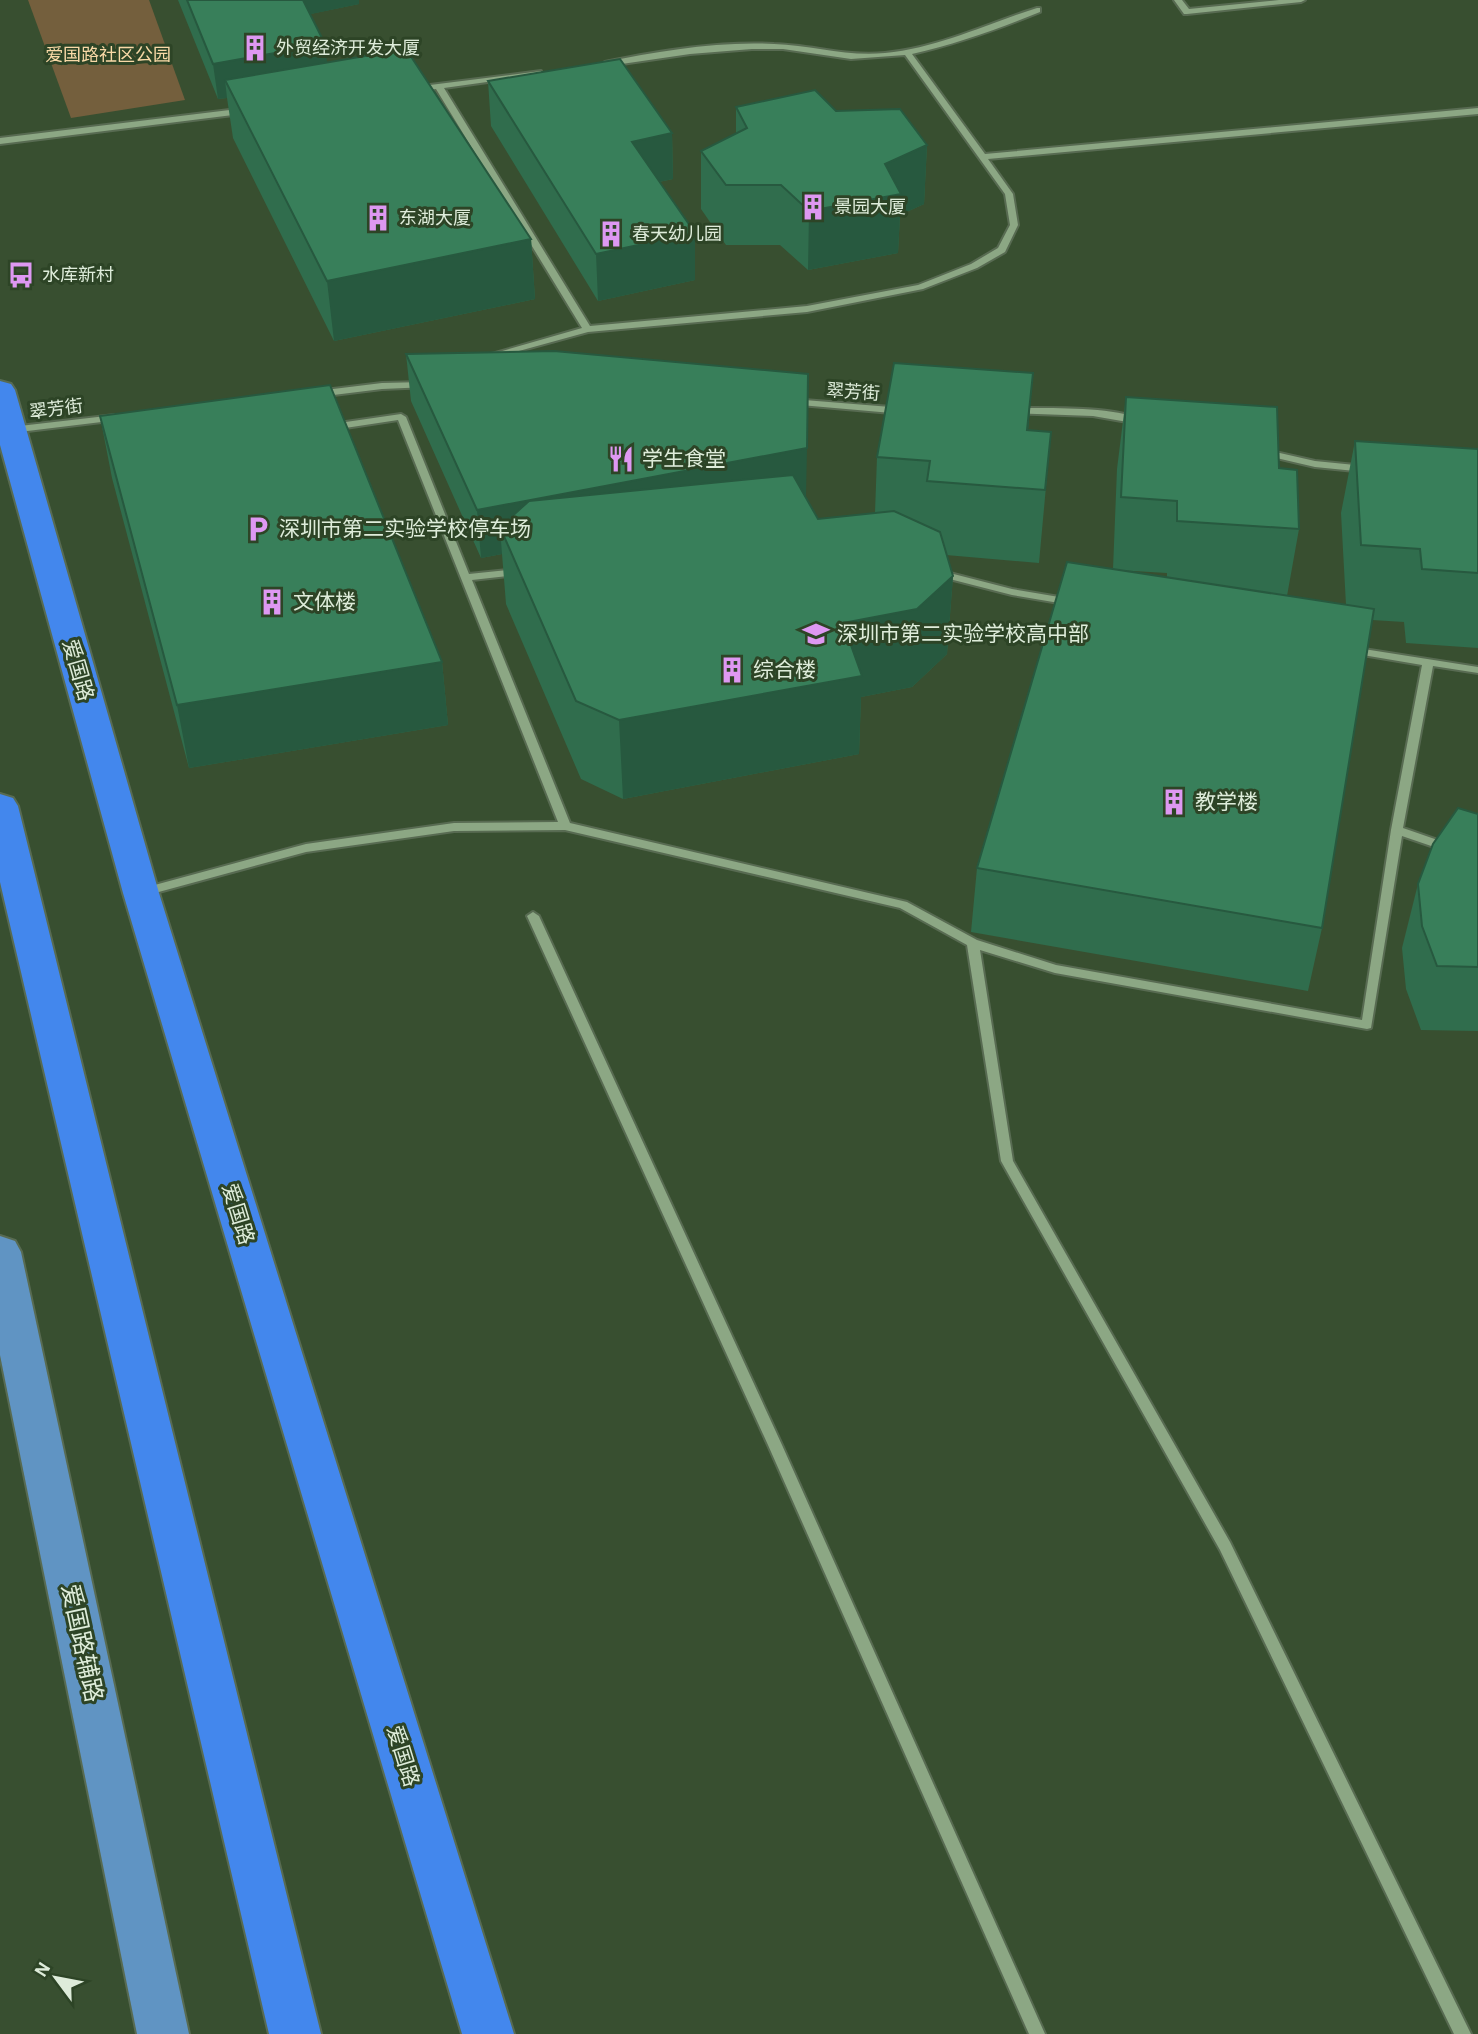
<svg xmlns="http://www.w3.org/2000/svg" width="1478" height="2034" font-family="'Alegreya Sans','Noto Sans SC',sans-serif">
  <rect width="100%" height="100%" fill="#384f30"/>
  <path fill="#745f3d" d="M 28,0 L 149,0 L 185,100 L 71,118 Z"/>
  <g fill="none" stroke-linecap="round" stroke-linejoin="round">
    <g stroke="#586b52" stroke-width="4">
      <path id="minor" d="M 1174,0 L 1182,0 L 1189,9 L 1279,0 L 1305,0 L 1301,2 L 1187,14 L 1184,14 Z
        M 1037,8 L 1040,8 L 1040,12 C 998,29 956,44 912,54 L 985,154 L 1478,108 L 1478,114 L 988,159 L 1013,194 L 1018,225 L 1005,252 L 977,268 L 923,289 L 807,312 L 588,332 L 490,359 L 485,356 L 582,328 L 436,89 L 417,91 L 414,91 L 414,87 L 541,71 L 541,75 L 538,75 L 444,88 L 590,326 L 807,306 L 918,285 L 971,264 L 998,248 L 1010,225 L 1005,194 L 905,55 L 851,59 L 783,49 L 752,49 L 690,54 L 608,66 L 604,64 L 605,62 C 659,51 719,41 774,44 C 812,45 847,57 885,53 C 939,48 986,24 1037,8 Z
        M 246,108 L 249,109 L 249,113 L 0,144 L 0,138 Z
        M 425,382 L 430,385 L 428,387 L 382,389 L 317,397 L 312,394 L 317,391 L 382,383 Z
        M 792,399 L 903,408 L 908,411 L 903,414 L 789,404 L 787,402 Z
        M 1015,408 C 1046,408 1119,406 1144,421 L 1139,424 L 1093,416 L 1012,413 L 1012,409 Z
        M 401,414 L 406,417 L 469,574 L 517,569 L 522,572 L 517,575 L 472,580 L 570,823 L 907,902 L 977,940 L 1056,965 L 1362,1020 L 1391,830 L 1422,665 L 1351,653 L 1346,650 L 1351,647 L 1478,667 L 1478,673 L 1433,666 L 1403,828 L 1478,854 L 1478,862 L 1402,836 L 1371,1028 L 1367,1029 L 1055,973 L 980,950 L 1013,1161 L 1230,1542 L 1471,2034 L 1454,2034 L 1220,1550 L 1001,1161 L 967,945 L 900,908 L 565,830 L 454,831 L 306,852 L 144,896 L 140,895 L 138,892 L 140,889 L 306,844 L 454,823 L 558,822 L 398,420 L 332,430 L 327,427 L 332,424 Z
        M 115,415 L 120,418 L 118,420 L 11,433 L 6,430 L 11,427 Z
        M 1262,449 L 1315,461 L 1365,466 L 1370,469 L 1365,472 L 1315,467 L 1259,454 L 1259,450 Z
        M 938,570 L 1012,589 L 1071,599 L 1076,602 L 1071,605 L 1012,595 L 934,575 L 933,573 Z
        M 533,912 L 539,916 L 782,1445 L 1045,2034 L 1029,2034 L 768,1445 L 527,916 Z"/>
    </g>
    <g stroke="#586b52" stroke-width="4">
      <path id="major" d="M 0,1236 L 15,1241 L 21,1252 L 189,2034 L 137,2034 L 0,1355 Z"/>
    </g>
    <g stroke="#586b52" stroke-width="4">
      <path id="highway" d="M 0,381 L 11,384 L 15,390 L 159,893 L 514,2034 L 462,2034 L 123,893 L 0,445 Z
        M 0,794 L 13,798 L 18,806 L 321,2034 L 269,2034 L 0,882 Z"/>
    </g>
    <use href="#minor" fill="#8ca784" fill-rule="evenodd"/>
    <use href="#major" fill="#6094c3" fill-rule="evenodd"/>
    <use href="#highway" fill="#4387ed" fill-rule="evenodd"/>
  </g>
  <path fill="#306d4d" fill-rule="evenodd" d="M 178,0 L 359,0 L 359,4 L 310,14 L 327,63 L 531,239 L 535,299 L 334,341 L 233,138 L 227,98 L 218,99 Z
    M 488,81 L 672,133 L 673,179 L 659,182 L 695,233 L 695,280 L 598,301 L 491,126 Z
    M 736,107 L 836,111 L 927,145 L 924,204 L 900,215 L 898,253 L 808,270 L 780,245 L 726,245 L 701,209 L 701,151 L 736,133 Z
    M 406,354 L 806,496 L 805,496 L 818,519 L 875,513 L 877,457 L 1033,373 L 1028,430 L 1051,432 L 1039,563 L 946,555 L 953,576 L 947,654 L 912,687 L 861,697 L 859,754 L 623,799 L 581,779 L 506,604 L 502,554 L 481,558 L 411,401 Z
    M 1126,397 L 1279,468 L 1299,529 L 1287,596 L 1346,605 L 1341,513 L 1355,441 L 1478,449 L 1478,648 L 1406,643 L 1404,622 L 1372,620 L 1322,928 L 1308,991 L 971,932 L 977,868 L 1113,569 L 1117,469 ZM 1117,570 L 1167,573 L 1167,577 Z
    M 100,416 L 442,662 L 448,725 L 189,768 L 112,478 Z
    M 1478,814 L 1478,1031 L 1421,1030 L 1406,989 L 1402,948 L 1418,884 Z"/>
  <path fill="#27593f" d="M 295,0 L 359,0 L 359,4 L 297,17 Z
    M 325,44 L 329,80 L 225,80 L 227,98 L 218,99 L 213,64 Z
    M 672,133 L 673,179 L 633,187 L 632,142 Z
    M 927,145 L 924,204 L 900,215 L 898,253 L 808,270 L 809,211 L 885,164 Z
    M 695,233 L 695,280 L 598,301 L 596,254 Z
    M 531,239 L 535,299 L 334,341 L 327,281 Z
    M 1033,373 L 1027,444 L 1027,430 Z
    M 807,448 L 806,496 L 511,552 L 500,527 L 502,554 L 481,558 L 477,510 Z
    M 953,576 L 947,654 L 912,687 L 861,697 L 859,754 L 623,799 L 619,720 Z
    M 442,662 L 448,725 L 189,768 L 177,705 Z"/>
  <path fill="#387f5a" stroke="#27593f" stroke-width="2" d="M 187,0 L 303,0 L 325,44 L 213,64 Z
    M 406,49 L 531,239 L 327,281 L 225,80 Z
    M 620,59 L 672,133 L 632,142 L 695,233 L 596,254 L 488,81 Z
    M 815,90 L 836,111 L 900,109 L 927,145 L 885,164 L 901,194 L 809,211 L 781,185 L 726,185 L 701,151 L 747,128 L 736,107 Z
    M 554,351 L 808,374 L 807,448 L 477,510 L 406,354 Z
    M 894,363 L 1033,373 L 1027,430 L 1051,432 L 1045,490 L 927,481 L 930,461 L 877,457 Z
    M 330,385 L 442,662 L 177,705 L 100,416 Z
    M 1126,397 L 1277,407 L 1279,468 L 1297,470 L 1299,529 L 1177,521 L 1177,501 L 1121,497 Z
    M 1355,441 L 1478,449 L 1478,573 L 1422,569 L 1420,549 L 1361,545 Z
    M 793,475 L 818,519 L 894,511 L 940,532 L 953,576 L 917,609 L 843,623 L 862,676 L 619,720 L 576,701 L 500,527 L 529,501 Z
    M 1067,562 L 1374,609 L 1322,928 L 977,868 Z
    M 1458,808 L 1478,814 L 1478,967 L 1437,966 L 1422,926 L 1418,884 L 1433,844 Z"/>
  <defs>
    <g id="building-bare" transform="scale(2.1)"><path d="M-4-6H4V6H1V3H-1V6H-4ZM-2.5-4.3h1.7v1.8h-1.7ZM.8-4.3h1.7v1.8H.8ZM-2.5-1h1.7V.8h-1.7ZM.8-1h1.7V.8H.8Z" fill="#de98f2" stroke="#2d4426" stroke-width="2.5" paint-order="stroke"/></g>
    <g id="bus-bare" transform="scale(2.1)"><path d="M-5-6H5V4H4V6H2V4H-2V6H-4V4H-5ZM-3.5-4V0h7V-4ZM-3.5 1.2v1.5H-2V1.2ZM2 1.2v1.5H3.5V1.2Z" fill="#de98f2" stroke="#2d4426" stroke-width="2.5" paint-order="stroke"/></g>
    <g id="restaurant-bare" transform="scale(2.1)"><path d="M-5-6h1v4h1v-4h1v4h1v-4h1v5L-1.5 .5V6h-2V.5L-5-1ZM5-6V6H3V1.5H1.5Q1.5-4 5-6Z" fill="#de98f2" stroke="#2d4426" stroke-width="2.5" paint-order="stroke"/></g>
    <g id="parking-bare" transform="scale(2.1)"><path d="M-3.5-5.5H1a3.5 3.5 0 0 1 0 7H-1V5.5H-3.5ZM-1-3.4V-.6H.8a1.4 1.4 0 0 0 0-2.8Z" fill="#de98f2" stroke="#2d4426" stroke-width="2.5" paint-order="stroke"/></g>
    <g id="school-bare" transform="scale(2.1)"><path d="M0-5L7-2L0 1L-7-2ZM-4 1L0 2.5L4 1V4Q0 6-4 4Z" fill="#de98f2" stroke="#2d4426" stroke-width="2.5" paint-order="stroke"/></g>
  </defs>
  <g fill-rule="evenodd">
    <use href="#building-bare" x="255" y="48"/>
    <use href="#building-bare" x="813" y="207"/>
    <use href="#building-bare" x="378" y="218"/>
    <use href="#building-bare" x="611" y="234"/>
    <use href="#bus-bare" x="21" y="275"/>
    <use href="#restaurant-bare" x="621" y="459"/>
    <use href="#parking-bare" x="258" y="529"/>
    <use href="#building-bare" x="272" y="602"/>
    <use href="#school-bare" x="816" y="634"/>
    <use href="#building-bare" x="732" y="670"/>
    <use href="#building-bare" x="1174" y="802"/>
  </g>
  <g text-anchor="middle" stroke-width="6" stroke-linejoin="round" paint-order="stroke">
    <g font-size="18" fill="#deecda" stroke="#2d4426" text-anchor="start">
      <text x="276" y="54">外贸经济开发大厦</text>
      <text x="834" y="213">景园大厦</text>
      <text x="399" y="224">东湖大厦</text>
      <text x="632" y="240">春天幼儿园</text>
      <text x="42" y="281">水库新村</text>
    </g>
    <g font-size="18" fill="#f9d9a7" stroke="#2d4426">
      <text x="108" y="61">爱国路社区公园</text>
    </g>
    <g font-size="18" fill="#deecda" stroke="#2d4426">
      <text transform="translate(853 392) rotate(4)" y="6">翠芳街</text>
      <text transform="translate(56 409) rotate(-7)" y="6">翠芳街</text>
    </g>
    <g font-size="21" fill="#deecda" stroke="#2d4426" text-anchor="start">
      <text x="642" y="466">学生食堂</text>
      <text x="279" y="536">深圳市第二实验学校停车场</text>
      <text x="293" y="609">文体楼</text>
      <text x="837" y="641">深圳市第二实验学校高中部</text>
      <text x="753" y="677">综合楼</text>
      <text x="1195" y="809">教学楼</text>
    </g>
    <g font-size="21" fill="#deecda" stroke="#2d4426">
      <text transform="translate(78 670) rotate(74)" y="7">爱国路</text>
      <text transform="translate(238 1214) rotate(73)" y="7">爱国路</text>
      <text transform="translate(403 1756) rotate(73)" y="7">爱国路</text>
    </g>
    <g font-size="24" fill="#deecda" stroke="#2d4426">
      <text transform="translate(82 1643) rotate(78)" y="8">爱国路辅路</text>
    </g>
  </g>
  <g transform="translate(56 1978) rotate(302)" stroke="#2d4426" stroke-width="5" paint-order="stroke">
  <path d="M0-5L12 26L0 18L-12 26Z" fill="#deecda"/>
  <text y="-10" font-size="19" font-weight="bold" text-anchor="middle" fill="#deecda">N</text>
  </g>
</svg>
